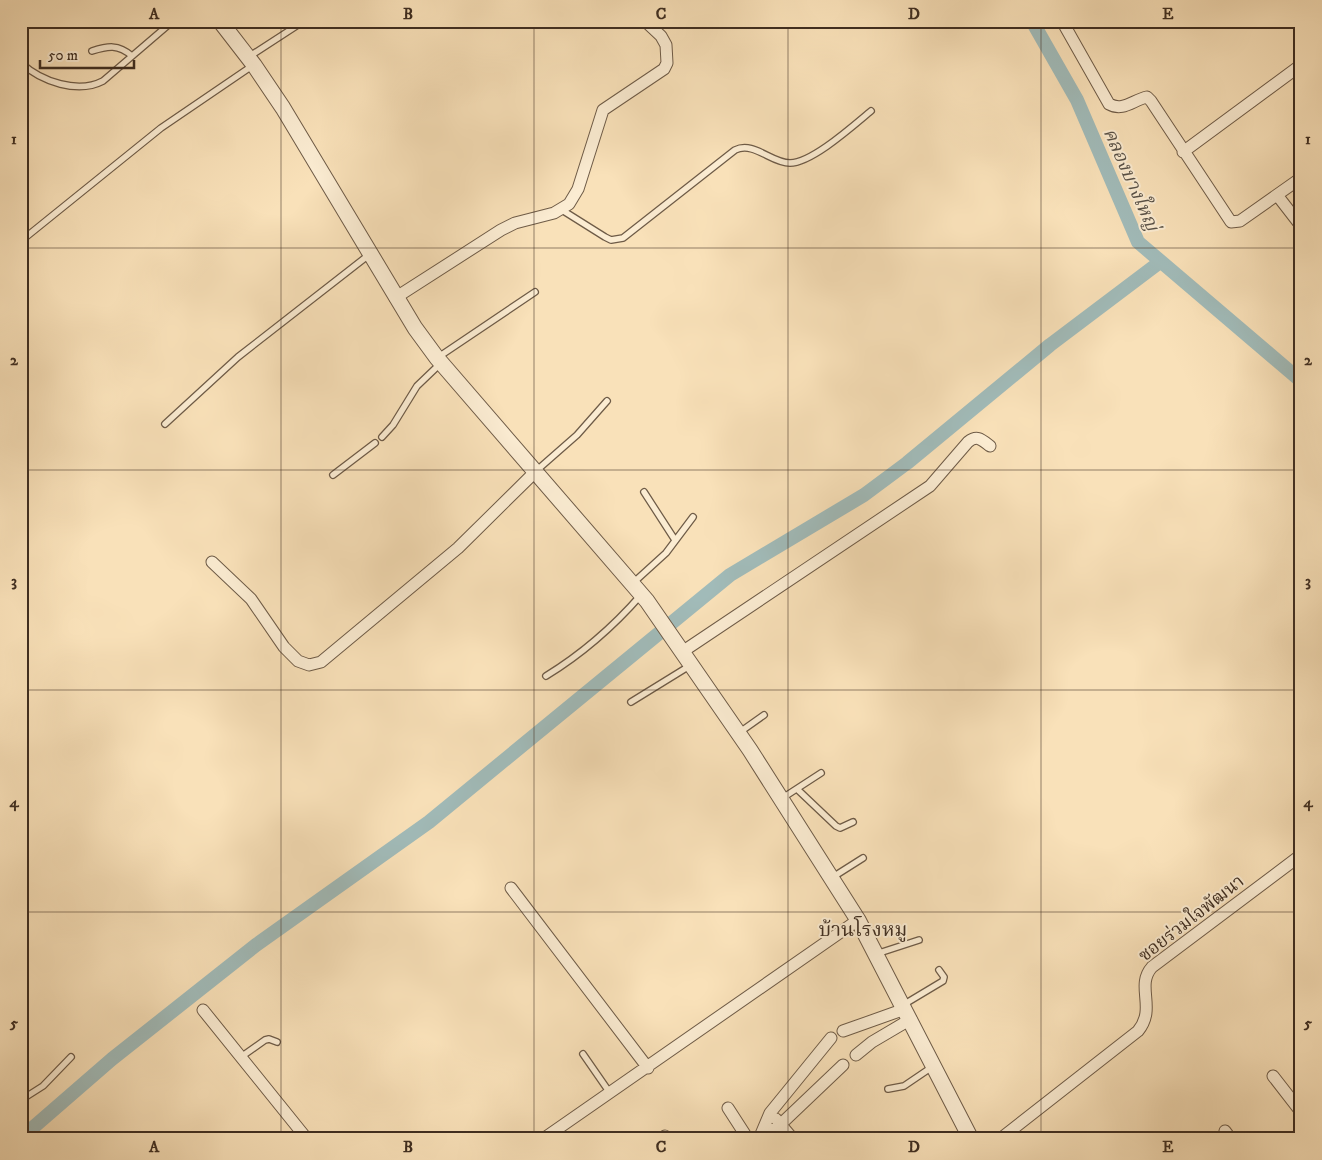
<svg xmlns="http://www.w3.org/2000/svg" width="1322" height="1160" font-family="'IM FELL DW Pica','Noto Serif Thai',serif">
  <rect width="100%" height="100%" fill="#f9e1b9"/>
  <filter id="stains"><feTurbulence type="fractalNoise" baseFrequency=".004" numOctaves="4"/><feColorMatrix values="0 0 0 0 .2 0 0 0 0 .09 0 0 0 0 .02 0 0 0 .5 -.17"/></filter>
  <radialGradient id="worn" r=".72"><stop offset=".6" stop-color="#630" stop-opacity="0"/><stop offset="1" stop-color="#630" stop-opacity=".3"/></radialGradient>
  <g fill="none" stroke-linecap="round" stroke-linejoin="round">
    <path stroke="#a1bbb9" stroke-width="14" d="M 1032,21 L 1077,100 L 1138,242 L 1301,381
      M 21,1138 L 112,1059 L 256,945 L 429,822 L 730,575 L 864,495 L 907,463 L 1050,345 L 1160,262"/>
    <g stroke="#6e5b47" stroke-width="8">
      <path id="service" d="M 92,51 C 108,46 118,44 132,56
        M 250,56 L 304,21
        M 21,63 C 42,82 78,94 103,81 L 173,21
        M 562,210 L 605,237 L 611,240 L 623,238 L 735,150 C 754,141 771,163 790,163 C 812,163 854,125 871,111
        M 21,241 L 161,128 L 252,66
        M 437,358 L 535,292
        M 165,424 L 238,357 L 370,254
        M 382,437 L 393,425 L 417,386 L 440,364
        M 536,471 L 577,435 L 607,401
        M 333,475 L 375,443
        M 644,492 L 675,540
        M 633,583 L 666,553 L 693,517
        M 546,676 C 582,654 613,627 641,595
        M 631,702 L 691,665
        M 740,732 L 764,715
        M 797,789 L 836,826 L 840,828 L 853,822
        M 781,799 L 821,773
        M 833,877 L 863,858
        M 876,954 L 919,940
        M 903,1005 L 943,981 L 944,977 L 939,970
        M 583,1054 L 610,1093
        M 241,1057 L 265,1040 L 269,1039 L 277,1042
        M 888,1089 L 904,1086 L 932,1067
        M 21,1100 L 43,1086 L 71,1057
        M 21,1138 L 22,1139"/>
    </g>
    <g stroke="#6e5b47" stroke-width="13">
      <path id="minor" d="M 1062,21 L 1109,104 C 1123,112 1133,100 1147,97 L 1151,101 L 1231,222 L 1240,221 L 1301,178
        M 1183,152 L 1301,65
        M 1277,195 L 1301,226
        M 395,298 L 501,230 L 515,223 L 554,213 L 569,204 L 578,189 L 603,110 L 664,69 L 667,63 L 666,45 L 661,36 L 645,21
        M 212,562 L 251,599 L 284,647 L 298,661 L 309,665 L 321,662 L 458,548 L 536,471
        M 682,652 L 930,486 L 968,442 C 977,435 981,439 990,446
        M 511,888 L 648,1068
        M 203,1010 L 307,1139
        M 843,1031 L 905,1009
        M 856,1055 L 872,1042 L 911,1019
        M 1273,1076 L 1301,1112
        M 728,1108 L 748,1139
        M 776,1119 L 793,1139
        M 1225,1131 L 1231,1139
        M 665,1136 L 667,1139
        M 543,1139 L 858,920
        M 759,1139 L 770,1113 L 831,1038
        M 759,1139 L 781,1124 L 843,1065
        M 1000,1139 L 1138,1031 C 1157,1008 1135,986 1152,967 L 1301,855"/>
    </g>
    <g stroke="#6e5b47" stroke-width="17">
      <path id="tertiary" d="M 220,21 L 254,65 L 283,108 L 415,328 L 437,358 L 647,601 L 750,750 L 858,920 L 971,1139"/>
    </g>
    <use href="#service" stroke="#fbecd2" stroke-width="5.5"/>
    <use href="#minor" stroke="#fbecd2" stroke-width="11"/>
    <use href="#tertiary" stroke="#fbecd2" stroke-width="15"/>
  </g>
  <path fill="none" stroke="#3f2e21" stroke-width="1" stroke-opacity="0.55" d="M 281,21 L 281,1139M 534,21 L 534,1139M 788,21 L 788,1139M 1041,21 L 1041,1139M 21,248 L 1301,248M 21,470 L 1301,470M 21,690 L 1301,690M 21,912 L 1301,912"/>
  <g text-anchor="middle" stroke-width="4" stroke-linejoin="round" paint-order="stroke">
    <g font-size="18" fill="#3f2e21" stroke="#fbecd2">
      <text transform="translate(1191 918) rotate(-38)" y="6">ซอยร่วมใจพัฒนา</text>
    </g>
    <g font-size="19" font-style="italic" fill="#585147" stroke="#fbecd2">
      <text transform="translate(1132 179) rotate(66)" y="7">คลองบางใหญ่</text>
    </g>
    <g font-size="20" fill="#3f2e21" stroke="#fbecd2">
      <text x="863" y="936">บ้านโรงหมู</text>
    </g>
  </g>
  <rect width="1322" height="1160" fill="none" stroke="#f9e1b9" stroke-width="55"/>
  <path d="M40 60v8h94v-8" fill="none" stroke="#3f2e21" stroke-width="2.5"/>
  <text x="48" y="60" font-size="15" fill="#3f2e21" stroke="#fbecd2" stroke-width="4" paint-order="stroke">50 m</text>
  <rect x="28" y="28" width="1266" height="1104" fill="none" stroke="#3f2e21" stroke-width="2"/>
  <g font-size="16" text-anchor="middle" font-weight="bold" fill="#3f2e21">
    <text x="154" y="19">A</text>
    <text x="408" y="19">B</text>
    <text x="661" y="19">C</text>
    <text x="914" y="19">D</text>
    <text x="1168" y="19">E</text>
    <text x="14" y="144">1</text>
    <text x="1308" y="144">1</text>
    <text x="14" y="365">2</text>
    <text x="1308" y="365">2</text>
    <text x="14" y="586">3</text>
    <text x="1308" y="586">3</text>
    <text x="14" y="807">4</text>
    <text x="1308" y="807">4</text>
    <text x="14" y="1028">5</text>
    <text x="1308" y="1028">5</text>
    <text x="154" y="1152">A</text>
    <text x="408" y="1152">B</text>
    <text x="661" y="1152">C</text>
    <text x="914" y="1152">D</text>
    <text x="1168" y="1152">E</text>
  </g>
  <rect width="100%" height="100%" filter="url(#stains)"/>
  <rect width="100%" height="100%" fill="url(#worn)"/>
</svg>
